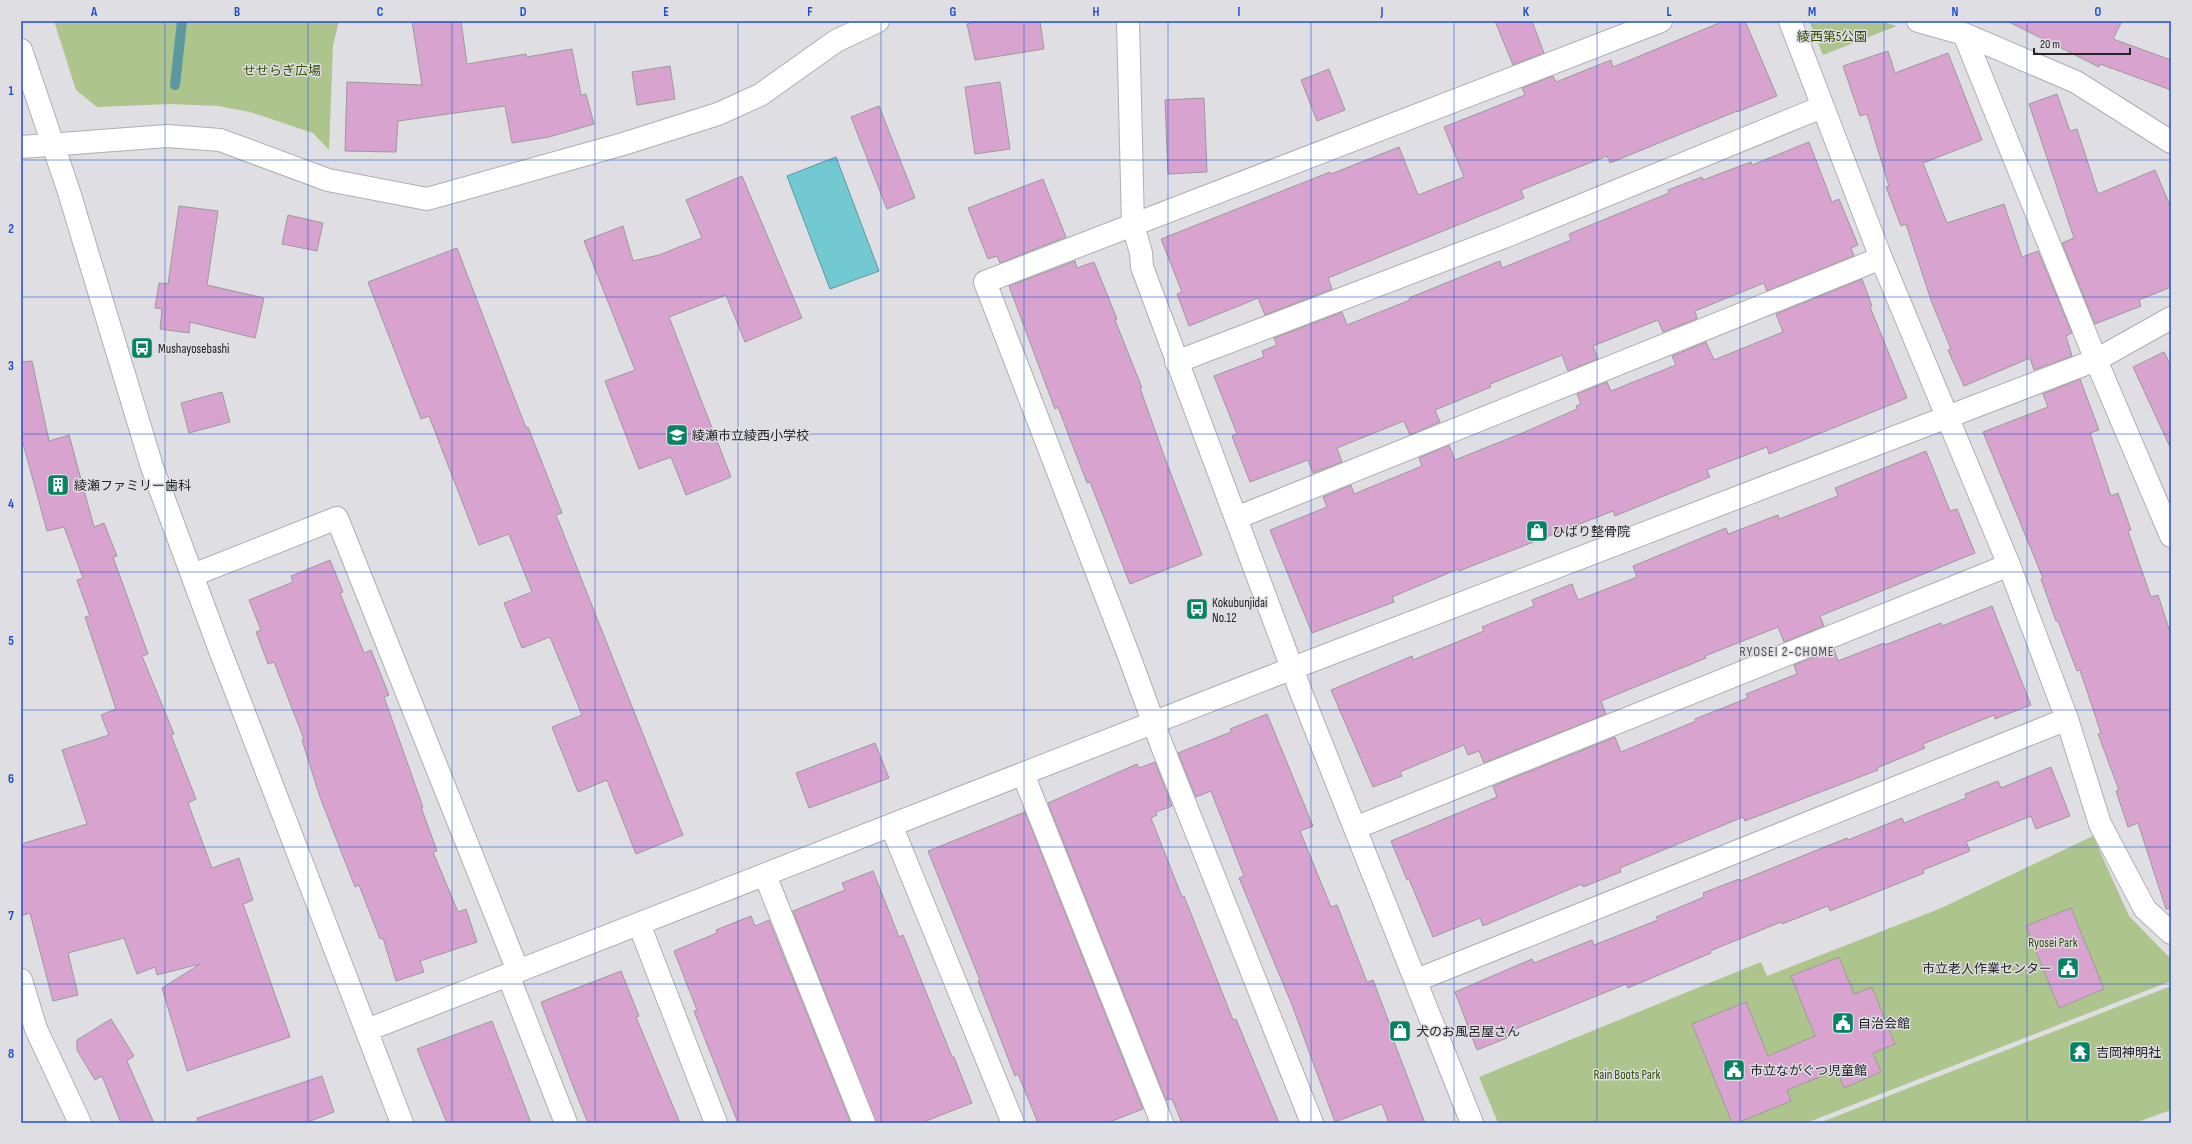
<svg xmlns="http://www.w3.org/2000/svg" width="2192" height="1144" font-family="'Sofia Sans Condensed','Noto Sans JP',sans-serif">
  <rect width="100%" height="100%" fill="#dedee3"/>
  <path fill="#adc48c" d="M 54,21 L 339,21 L 333,46 L 329,150 L 313,133 L 250,112 L 218,106 L 171,104 L 97,107 L 76,90 Z
    M 1809,21 L 1880,21 L 1897,26 L 1823,55 Z
    M 2093,836 L 2129,916 L 2171,959 L 2171,981 L 1806,1123 L 1498,1123 L 1479,1077 L 1761,962 L 1767,976 L 1939,909 Z
    M 2171,986 L 2171,1110 L 2135,1123 L 1819,1123 Z"/>
  <path fill="#72c9d2" stroke="#5b989f" d="M 836,157 L 879,271 L 830,289 L 787,176 Z"/>
  <g fill="none" stroke-linecap="round" stroke-linejoin="round">
    <path stroke="#5b989f" stroke-width="10" d="M 175,85 L 182,21"/>
  </g>
  <path fill="#d8a3ce" stroke="#9d999c" d="M 412,21 L 461,21 L 467,64 L 526,54 L 527,57 L 572,49 L 581,95 L 586,94 L 594,124 L 549,137 L 512,143 L 505,106 L 398,121 L 396,152 L 345,151 L 347,82 L 422,85 Z
    M 981,21 L 1040,21 L 1044,49 L 975,60 L 967,24 Z
    M 1495,21 L 1532,21 L 1544,53 L 1513,65 Z
    M 1724,21 L 1745,21 L 1777,96 L 1737,112 L 1737,111 L 1610,163 L 1607,156 L 1521,190 L 1524,198 L 1328,278 L 1332,289 L 1265,315 L 1258,298 L 1189,326 L 1177,294 L 1182,292 L 1161,239 L 1330,172 L 1331,174 L 1399,147 L 1418,195 L 1464,177 L 1444,127 L 1525,95 L 1522,88 L 1553,76 L 1556,82 L 1611,60 L 1613,67 Z
    M 2007,21 L 2122,21 L 2113,39 L 2171,60 L 2171,90 L 2100,64 L 2099,67 Z
    M 1888,51 L 1895,73 L 1948,53 L 1982,140 L 1923,163 L 1947,223 L 2004,204 L 2022,257 L 2038,251 L 2072,333 L 2066,336 L 2072,356 L 2034,370 L 2030,358 L 1964,386 L 1948,350 L 1951,349 L 1932,303 L 1906,224 L 1901,226 L 1886,187 L 1889,186 L 1867,114 L 1860,116 L 1843,66 Z
    M 670,66 L 675,99 L 637,105 L 632,72 Z
    M 1329,69 L 1345,110 L 1317,121 L 1301,80 Z
    M 1000,82 L 1010,149 L 975,154 L 965,87 Z
    M 2057,94 L 2070,131 L 2077,129 L 2098,194 L 2155,170 L 2171,208 L 2171,287 L 2139,300 L 2141,306 L 2095,324 L 2062,243 L 2074,238 L 2029,104 Z
    M 1204,98 L 1207,172 L 1168,174 L 1165,100 Z
    M 879,106 L 915,198 L 887,209 L 851,117 Z
    M 1809,142 L 1832,202 L 1839,199 L 1858,245 L 1851,248 L 1854,256 L 1767,291 L 1764,283 L 1695,311 L 1697,319 L 1663,332 L 1658,320 L 1593,346 L 1598,359 L 1568,371 L 1562,355 L 1490,384 L 1491,387 L 1435,410 L 1440,422 L 1410,435 L 1404,421 L 1337,448 L 1342,462 L 1313,473 L 1308,460 L 1250,482 L 1232,436 L 1237,434 L 1214,376 L 1264,357 L 1262,351 L 1277,345 L 1274,338 L 1342,312 L 1347,325 L 1410,300 L 1409,298 L 1500,261 L 1502,268 L 1571,240 L 1569,234 L 1669,193 L 1668,190 L 1702,177 L 1703,180 L 1751,162 L 1752,165 Z
    M 742,176 L 802,318 L 745,342 L 726,295 L 669,317 L 731,477 L 686,495 L 671,457 L 639,469 L 605,381 L 635,370 L 584,241 L 623,226 L 633,261 L 659,255 L 702,238 L 686,200 Z
    M 1043,179 L 1066,237 L 1000,263 L 997,256 L 988,259 L 968,208 Z
    M 179,206 L 218,211 L 207,285 L 264,298 L 255,338 L 190,322 L 189,333 L 160,329 L 162,309 L 155,308 L 159,283 L 168,284 Z
    M 288,215 L 323,223 L 317,251 L 282,244 Z
    M 457,248 L 526,428 L 528,427 L 562,513 L 556,515 L 683,835 L 636,854 L 607,780 L 578,792 L 552,727 L 582,715 L 550,637 L 522,648 L 504,603 L 532,592 L 509,534 L 479,545 L 429,416 L 421,419 L 368,282 Z
    M 1075,261 L 1077,268 L 1094,262 L 1117,319 L 1115,320 L 1142,388 L 1140,388 L 1163,453 L 1202,555 L 1130,584 L 1090,482 L 1087,483 L 1058,407 L 1055,409 L 1009,286 Z
    M 1862,279 L 1872,306 L 1870,307 L 1907,398 L 1769,454 L 1767,447 L 1707,470 L 1710,477 L 1615,516 L 1613,511 L 1459,571 L 1458,569 L 1392,597 L 1394,602 L 1312,633 L 1270,530 L 1327,507 L 1323,497 L 1351,485 L 1354,494 L 1422,466 L 1419,458 L 1449,445 L 1455,460 L 1525,432 L 1577,409 L 1576,406 L 1581,404 L 1577,394 L 1607,382 L 1611,391 L 1676,365 L 1672,356 L 1706,342 L 1714,360 L 1783,332 L 1776,314 Z
    M 2164,352 L 2171,366 L 2171,449 L 2133,367 Z
    M 32,361 L 49,441 L 69,435 L 94,527 L 104,523 L 117,556 L 113,557 L 148,654 L 142,656 L 174,734 L 171,735 L 196,799 L 188,803 L 212,868 L 239,858 L 253,900 L 243,904 L 290,1037 L 187,1071 L 162,988 L 200,964 L 157,975 L 155,967 L 137,974 L 124,938 L 68,953 L 78,995 L 53,1001 L 30,913 L 21,916 L 21,844 L 87,824 L 62,750 L 109,735 L 101,715 L 116,709 L 85,617 L 90,616 L 77,580 L 83,578 L 64,527 L 47,531 L 21,436 L 21,362 Z
    M 2080,379 L 2099,430 L 2090,433 L 2111,496 L 2118,493 L 2131,530 L 2128,531 L 2151,597 L 2158,595 L 2171,635 L 2171,909 L 2166,909 L 2138,823 L 2128,827 L 2116,791 L 2119,790 L 2098,734 L 2101,733 L 2080,670 L 2077,671 L 2058,621 L 2056,621 L 2041,579 L 2043,578 L 1983,432 L 2048,407 L 2043,394 Z
    M 222,392 L 230,422 L 189,433 L 181,403 Z
    M 1926,451 L 1950,511 L 1957,509 L 1975,553 L 1820,616 L 1824,626 L 1784,642 L 1778,627 L 1705,656 L 1706,658 L 1601,701 L 1606,714 L 1484,763 L 1479,751 L 1468,755 L 1464,745 L 1400,772 L 1402,776 L 1373,787 L 1331,690 L 1412,656 L 1413,660 L 1484,631 L 1482,627 L 1534,606 L 1532,600 L 1572,584 L 1578,600 L 1637,577 L 1633,566 L 1726,528 L 1728,534 L 1778,515 L 1779,519 L 1838,496 L 1835,488 Z
    M 330,560 L 343,592 L 340,593 L 364,653 L 371,650 L 389,695 L 384,697 L 423,807 L 421,807 L 437,851 L 433,852 L 458,912 L 466,909 L 477,942 L 420,961 L 424,972 L 396,981 L 383,938 L 380,939 L 359,885 L 355,887 L 320,797 L 302,740 L 304,739 L 274,662 L 268,664 L 256,632 L 261,630 L 249,600 L 293,582 L 291,576 Z
    M 1992,606 L 2031,705 L 1995,719 L 1994,715 L 1923,744 L 1925,748 L 1877,768 L 1878,770 L 1745,821 L 1743,817 L 1620,868 L 1621,872 L 1583,887 L 1582,884 L 1483,926 L 1480,918 L 1433,937 L 1409,879 L 1407,880 L 1391,841 L 1497,797 L 1493,786 L 1615,737 L 1621,752 L 1696,721 L 1695,719 L 1748,698 L 1746,694 L 1797,674 L 1794,665 L 1834,649 L 1838,661 L 1884,643 L 1885,645 L 1941,623 L 1942,626 Z
    M 1267,714 L 1313,826 L 1300,831 L 1331,907 L 1337,905 L 1367,982 L 1373,980 L 1395,1038 L 1393,1039 L 1425,1123 L 1389,1123 L 1382,1104 L 1335,1122 L 1292,1005 L 1239,878 L 1244,876 L 1211,791 L 1196,797 L 1178,753 L 1231,732 L 1230,729 Z
    M 875,743 L 889,778 L 809,808 L 796,773 Z
    M 1155,762 L 1172,806 L 1156,812 L 1157,815 L 1151,818 L 1182,897 L 1184,896 L 1233,1020 L 1236,1019 L 1279,1123 L 1182,1123 L 1172,1099 L 1166,1100 L 1048,803 L 1137,764 L 1139,768 Z
    M 2051,767 L 2070,816 L 2036,829 L 2031,816 L 1966,842 L 1970,851 L 1923,870 L 1924,873 L 1830,911 L 1828,906 L 1782,924 L 1781,922 L 1710,951 L 1711,953 L 1628,988 L 1626,984 L 1505,1033 L 1507,1038 L 1477,1050 L 1455,992 L 1532,959 L 1534,963 L 1592,940 L 1594,945 L 1658,920 L 1656,917 L 1704,897 L 1703,893 L 1739,879 L 1740,881 L 1847,838 L 1848,840 L 1902,818 L 1904,823 L 1966,798 L 1965,794 L 1998,781 L 2001,788 Z
    M 1025,812 L 1143,1109 L 1107,1123 L 1038,1123 L 1018,1074 L 1015,1076 L 978,981 L 980,980 L 928,851 Z
    M 873,871 L 899,937 L 903,935 L 952,1057 L 954,1057 L 972,1103 L 921,1123 L 876,1123 L 793,911 L 845,890 L 842,883 Z
    M 2071,908 L 2104,989 L 2059,1008 L 2026,926 Z
    M 751,916 L 755,926 L 769,920 L 851,1123 L 738,1123 L 694,1011 L 697,1010 L 674,951 L 717,933 L 716,930 Z
    M 1839,957 L 1854,994 L 1872,987 L 1895,1044 L 1873,1053 L 1881,1072 L 1844,1088 L 1837,1070 L 1787,1090 L 1791,1101 L 1737,1123 L 1732,1123 L 1692,1024 L 1746,1002 L 1768,1056 L 1815,1036 L 1791,976 Z
    M 621,971 L 639,1016 L 636,1017 L 680,1123 L 588,1123 L 573,1086 L 541,1002 Z
    M 111,1019 L 134,1056 L 127,1061 L 154,1123 L 121,1123 L 102,1076 L 95,1080 L 77,1050 L 77,1040 Z
    M 492,1021 L 531,1123 L 447,1123 L 417,1049 Z
    M 322,1076 L 334,1112 L 305,1123 L 198,1123 L 197,1118 Z"/>
  <g fill="none" stroke-linecap="round" stroke-linejoin="round">
    <g stroke="#aeaeb3" stroke-width="24">
      <path id="minor" d="M 1128,21 L 1133,225 L 1141,253 L 1142,267 L 1302,695 L 1472,1123
        M 1790,21 L 1881,258 L 2009,565 L 2067,719 L 2100,824 L 2145,909 L 2171,933
        M 1918,21 L 1964,34 L 2076,82 L 2171,142
        M 1964,34 L 2096,360 L 2171,536
        M 21,50 L 69,192 L 152,467 L 218,645 L 402,1123
        M 21,147 L 167,136 L 220,140 L 328,180 L 427,199 L 623,144 L 718,114 L 760,95 L 836,41 L 878,21
        M 1176,362 L 1504,237 L 1822,107
        M 1236,518 L 1881,258
        M 193,575 L 337,518 L 518,971
        M 1023,774 L 1162,1123
        M 891,825 L 1013,1123
        M 1355,828 L 2009,565
        M 765,875 L 864,1123
        M 639,924 L 716,1123
        M 508,975 L 566,1123
        M 21,980 L 36,1029 L 80,1123
        M 1417,980 L 2067,719
        M 367,1030 L 1293,668 L 2096,360 L 2171,318
        M 1312,1123 L 1162,746 L 1129,656 L 985,282 L 1661,21"/>
    </g>
    <use href="#minor" stroke="#fff" stroke-width="22"/>
  </g>
  <path fill="none" stroke="#1d4ed8" stroke-width="1" stroke-opacity="0.55" d="M 165,21 L 165,1123M 308,21 L 308,1123M 452,21 L 452,1123M 595,21 L 595,1123M 738,21 L 738,1123M 881,21 L 881,1123M 1024,21 L 1024,1123M 1168,21 L 1168,1123M 1311,21 L 1311,1123M 1454,21 L 1454,1123M 1597,21 L 1597,1123M 1740,21 L 1740,1123M 1884,21 L 1884,1123M 2027,21 L 2027,1123M 21,160 L 2171,160M 21,297 L 2171,297M 21,434 L 2171,434M 21,572 L 2171,572M 21,710 L 2171,710M 21,847 L 2171,847M 21,984 L 2171,984"/>
  <defs>
    <g id="bus-square" transform="scale(1.15)"><rect x="-9" y="-9" width="18" height="18" rx="4" fill="#078262" stroke="#dedee3"/><path d="M-5-6H5V4H4V6H2V4H-2V6H-4V4H-5ZM-3.5-4V0h7V-4ZM-3.5 1.2v1.5H-2V1.2ZM2 1.2v1.5H3.5V1.2Z" fill="#fff"/></g>
    <g id="school-square" transform="scale(1.15)"><rect x="-9" y="-9" width="18" height="18" rx="4" fill="#078262" stroke="#dedee3"/><path d="M0-5L7-2L0 1L-7-2ZM-4 1L0 2.5L4 1V4Q0 6-4 4Z" fill="#fff"/></g>
    <g id="building-square" transform="scale(1.15)"><rect x="-9" y="-9" width="18" height="18" rx="4" fill="#078262" stroke="#dedee3"/><path d="M-4-6H4V6H1V3H-1V6H-4ZM-2.5-4.3h1.7v1.8h-1.7ZM.8-4.3h1.7v1.8H.8ZM-2.5-1h1.7V.8h-1.7ZM.8-1h1.7V.8H.8Z" fill="#fff"/></g>
    <g id="shop-square" transform="scale(1.15)"><rect x="-9" y="-9" width="18" height="18" rx="4" fill="#078262" stroke="#dedee3"/><path d="M-5-2.5h2.3a2.7 3.5 0 0 1 5.4 0H5L5.5 6h-11ZM-1.5-2.5h3a1.5 2.3 0 0 0-3 0Z" fill="#fff"/></g>
    <g id="civic-square" transform="scale(1.15)"><rect x="-9" y="-9" width="18" height="18" rx="4" fill="#078262" stroke="#dedee3"/><path d="M-.6-6.5H3V-4.5H.6V-3L4-1V1h2V6H-6V1h2V-1L-.6-3ZM-1.2 2.5V6h2.4V2.5Z" fill="#fff"/></g>
    <g id="temple-square" transform="scale(1.15)"><rect x="-9" y="-9" width="18" height="18" rx="4" fill="#078262" stroke="#dedee3"/><path d="M0-6L5-2H3V0L6.5 2.5H4V6H1.5V3h-3V6H-4V2.5H-6.5L-3 0V-2H-5Z" fill="#fff"/></g>
  </defs>
  <g fill-rule="evenodd">
    <use href="#bus-square" x="142" y="348"/>
    <use href="#school-square" x="677" y="435"/>
    <use href="#building-square" x="58" y="485"/>
    <use href="#shop-square" x="1537" y="531"/>
    <use href="#bus-square" x="1197" y="609"/>
    <use href="#civic-square" x="2068" y="968"/>
    <use href="#civic-square" x="1843" y="1023"/>
    <use href="#shop-square" x="1400" y="1031"/>
    <use href="#temple-square" x="2080" y="1052"/>
    <use href="#civic-square" x="1734" y="1070"/>
  </g>
  <g text-anchor="middle" stroke-width="3" stroke-linejoin="round" paint-order="stroke">
    <g font-size="13" fill="#354a07" stroke="#dedee3">
      <text x="1832" y="41">綾西第5公園</text>
      <text x="282" y="75">せせらぎ広場</text>
      <text x="2053" y="947">Ryosei Park</text>
      <text x="1627" y="1079">Rain Boots Park</text>
    </g>
    <g font-size="13" fill="#252527" stroke="#dedee3" text-anchor="start">
      <text x="158" y="353">Mushayosebashi</text>
      <text x="692" y="440">綾瀬市立綾西小学校</text>
      <text x="74" y="490">綾瀬ファミリー歯科</text>
      <text x="1552" y="536">ひばり整骨院</text>
      <text x="1212" y="607">Kokubunjidai<tspan x="1212" dy="15">No.12</tspan></text>
      <text x="2052" y="973" text-anchor="end">市立老人作業センター</text>
      <text x="1858" y="1028">自治会館</text>
      <text x="1416" y="1036">犬のお風呂屋さん</text>
      <text x="2096" y="1057">吉岡神明社</text>
      <text x="1750" y="1075">市立ながぐつ児童館</text>
    </g>
    <g font-size="14" letter-spacing="1" fill="#525256" stroke="#dedee3">
      <text x="1787" y="656">RYOSEI 2-CHOME</text>
    </g>
  </g>
  <rect width="2192" height="1144" fill="none" stroke="#dedee3" stroke-width="44"/>
  <path d="M2034 48v6h96v-6" fill="none" stroke="#252527" stroke-width="2"/>
  <text x="2040" y="48" font-size="12" fill="#252527" stroke="#dedee3" stroke-width="3" paint-order="stroke">20 m</text>
  <rect x="22" y="22" width="2148" height="1100" fill="none" stroke="#1d4ed8" stroke-width="1.5"/>
  <g font-size="13" text-anchor="middle" font-weight="bold" fill="#1d4ed8">
    <text x="94" y="16">A</text>
    <text x="237" y="16">B</text>
    <text x="380" y="16">C</text>
    <text x="523" y="16">D</text>
    <text x="666" y="16">E</text>
    <text x="810" y="16">F</text>
    <text x="953" y="16">G</text>
    <text x="1096" y="16">H</text>
    <text x="1239" y="16">I</text>
    <text x="1382" y="16">J</text>
    <text x="1526" y="16">K</text>
    <text x="1669" y="16">L</text>
    <text x="1812" y="16">M</text>
    <text x="1955" y="16">N</text>
    <text x="2098" y="16">O</text>
    <text x="11" y="95">1</text>
    <text x="11" y="233">2</text>
    <text x="11" y="370">3</text>
    <text x="11" y="508">4</text>
    <text x="11" y="645">5</text>
    <text x="11" y="783">6</text>
    <text x="11" y="920">7</text>
    <text x="11" y="1058">8</text>
  </g>
</svg>
